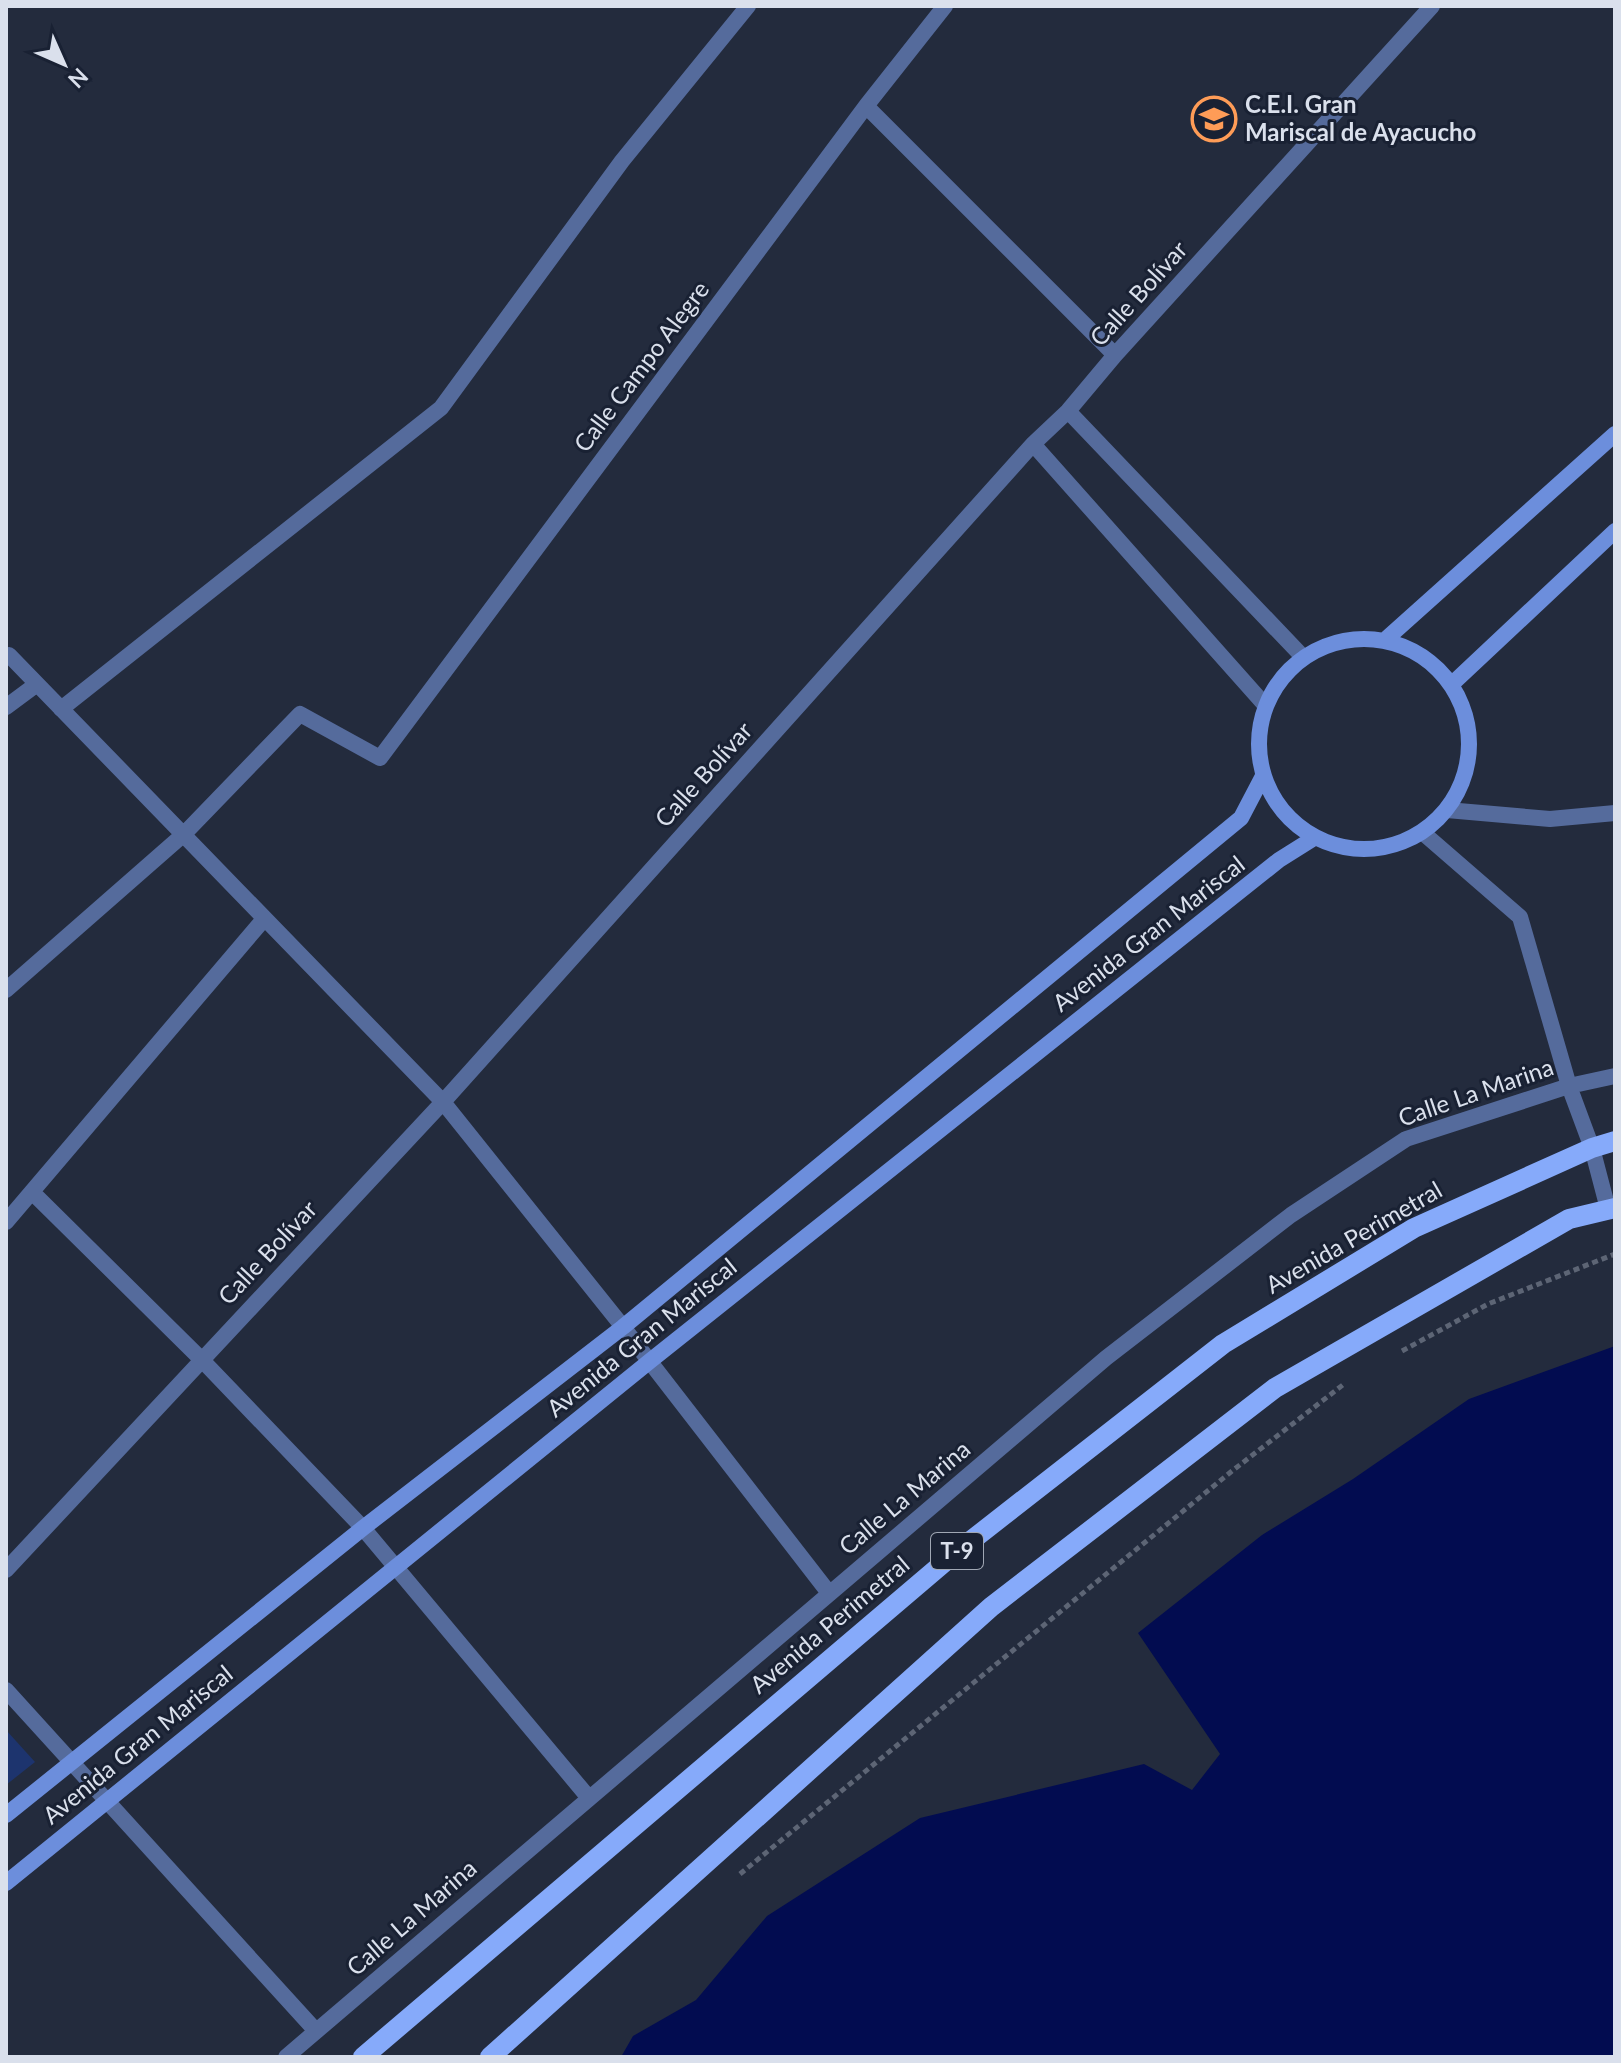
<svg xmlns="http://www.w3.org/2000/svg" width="1621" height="2063" font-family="Lato,sans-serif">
  <rect width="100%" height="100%" fill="#232b3d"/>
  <path fill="#1d346e" d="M 6,1730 L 35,1762 L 6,1785 Z"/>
  <path fill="#020c50" d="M 1615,1346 L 1615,2057 L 621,2057 L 633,2036 L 696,2000 L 767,1916 L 920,1818 L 1144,1764 L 1192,1790 L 1220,1754 L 1138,1633 L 1262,1535 L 1353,1479 L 1469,1399 Z"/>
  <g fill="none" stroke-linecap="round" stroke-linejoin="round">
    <path stroke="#5d6575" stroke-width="5" stroke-dasharray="6 4" stroke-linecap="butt" d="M 1402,1351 L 1488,1304 L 1615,1254
      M 740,1874 L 1232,1471 L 1344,1384"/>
    <path stroke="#556b9c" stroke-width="16" d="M 866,106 L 1115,355
      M 1068,411 L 1303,657
      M 1033,444 L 1265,705
      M 9,655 L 443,1102 L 623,1327 L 829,1593
      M 6,707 L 37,684
      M 61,709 L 441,408 L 622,161 L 748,6
      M 1447,810 L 1550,819 L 1615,813
      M 1422,832 L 1520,917 L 1569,1086 L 1592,1148 L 1608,1209
      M 6,990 L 184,834 L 300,714 L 380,758 L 866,106 L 945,6
      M 32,1192 L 201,1359 L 363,1528 L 589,1798
      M 6,1222 L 264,919
      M 6,1570 L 443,1102 L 1033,444 L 1068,411 L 1115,355 L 1432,6
      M 6,1690 L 316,2031
      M 286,2057 L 1106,1358 L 1291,1215 L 1406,1139 L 1569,1086 L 1615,1076"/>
    <path stroke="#6c8edc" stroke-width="16" d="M1259 744a105 105 0 1 1 210 0a105 105 0 1 1-210 0Z
      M 1385,640 L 1615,434
      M 1452,684 L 1615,531
      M 6,1815 L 363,1528 L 623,1327 L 1241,818 L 1263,776
      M 6,1883 L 650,1361 L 1279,860 L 1314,838"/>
    <path stroke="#86aafa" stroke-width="20" d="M 363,2057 L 954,1554 L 1223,1344 L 1414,1228 L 1592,1148 L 1615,1141
      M 490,2057 L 991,1607 L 1275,1388 L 1569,1219 L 1615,1208"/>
  </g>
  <defs>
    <g id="school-ring" transform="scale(2.3)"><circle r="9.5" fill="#192133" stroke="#fe9c57" stroke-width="1.5"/><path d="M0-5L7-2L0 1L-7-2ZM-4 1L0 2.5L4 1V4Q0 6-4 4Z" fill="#fe9c57"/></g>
  </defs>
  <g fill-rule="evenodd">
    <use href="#school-ring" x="1214" y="119"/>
  </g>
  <g text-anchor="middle" stroke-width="6" stroke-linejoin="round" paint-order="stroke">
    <rect fill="#192133" stroke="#a0a7b4" stroke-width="2" x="931" y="1533" width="52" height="36" rx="6"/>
    <g font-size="22" font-weight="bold" fill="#dae0ec">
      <text x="957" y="1559">T-9</text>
    </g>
    <g font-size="24" font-weight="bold" fill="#dae0ec" stroke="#192133" text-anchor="start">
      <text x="1245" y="113">C.E.I. Gran<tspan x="1245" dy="28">Mariscal de Ayacucho</tspan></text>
    </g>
    <g font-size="24" fill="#dae0ec" stroke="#192133">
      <text transform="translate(1139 294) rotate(-48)" y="8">Calle Bolívar</text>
      <text transform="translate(642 367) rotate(-53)" y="8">Calle Campo Alegre</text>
      <text transform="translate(704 775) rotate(-48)" y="8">Calle Bolívar</text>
      <text transform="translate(1149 934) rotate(-38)" y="8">Avenida Gran Mariscal</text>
      <text transform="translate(1476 1093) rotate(-19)" y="8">Calle La Marina</text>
      <text transform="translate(1354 1238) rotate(-30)" y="8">Avenida Perimetral</text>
      <text transform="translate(268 1253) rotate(-47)" y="8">Calle Bolívar</text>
      <text transform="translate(642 1338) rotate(-39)" y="8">Avenida Gran Mariscal</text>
      <text transform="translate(905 1498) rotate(-40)" y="8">Calle La Marina</text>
      <text transform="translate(830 1625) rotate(-40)" y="8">Avenida Perimetral</text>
      <text transform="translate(138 1745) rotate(-39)" y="8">Avenida Gran Mariscal</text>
      <text transform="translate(412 1918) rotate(-41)" y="8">Calle La Marina</text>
    </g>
  </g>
  <rect width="1621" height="2063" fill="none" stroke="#dae0ec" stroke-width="16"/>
  <g transform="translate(64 64) rotate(135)" stroke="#192133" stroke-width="6" paint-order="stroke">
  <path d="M0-6L14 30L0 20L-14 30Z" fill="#dae0ec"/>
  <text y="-12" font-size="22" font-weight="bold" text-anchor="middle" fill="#dae0ec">N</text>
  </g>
</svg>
